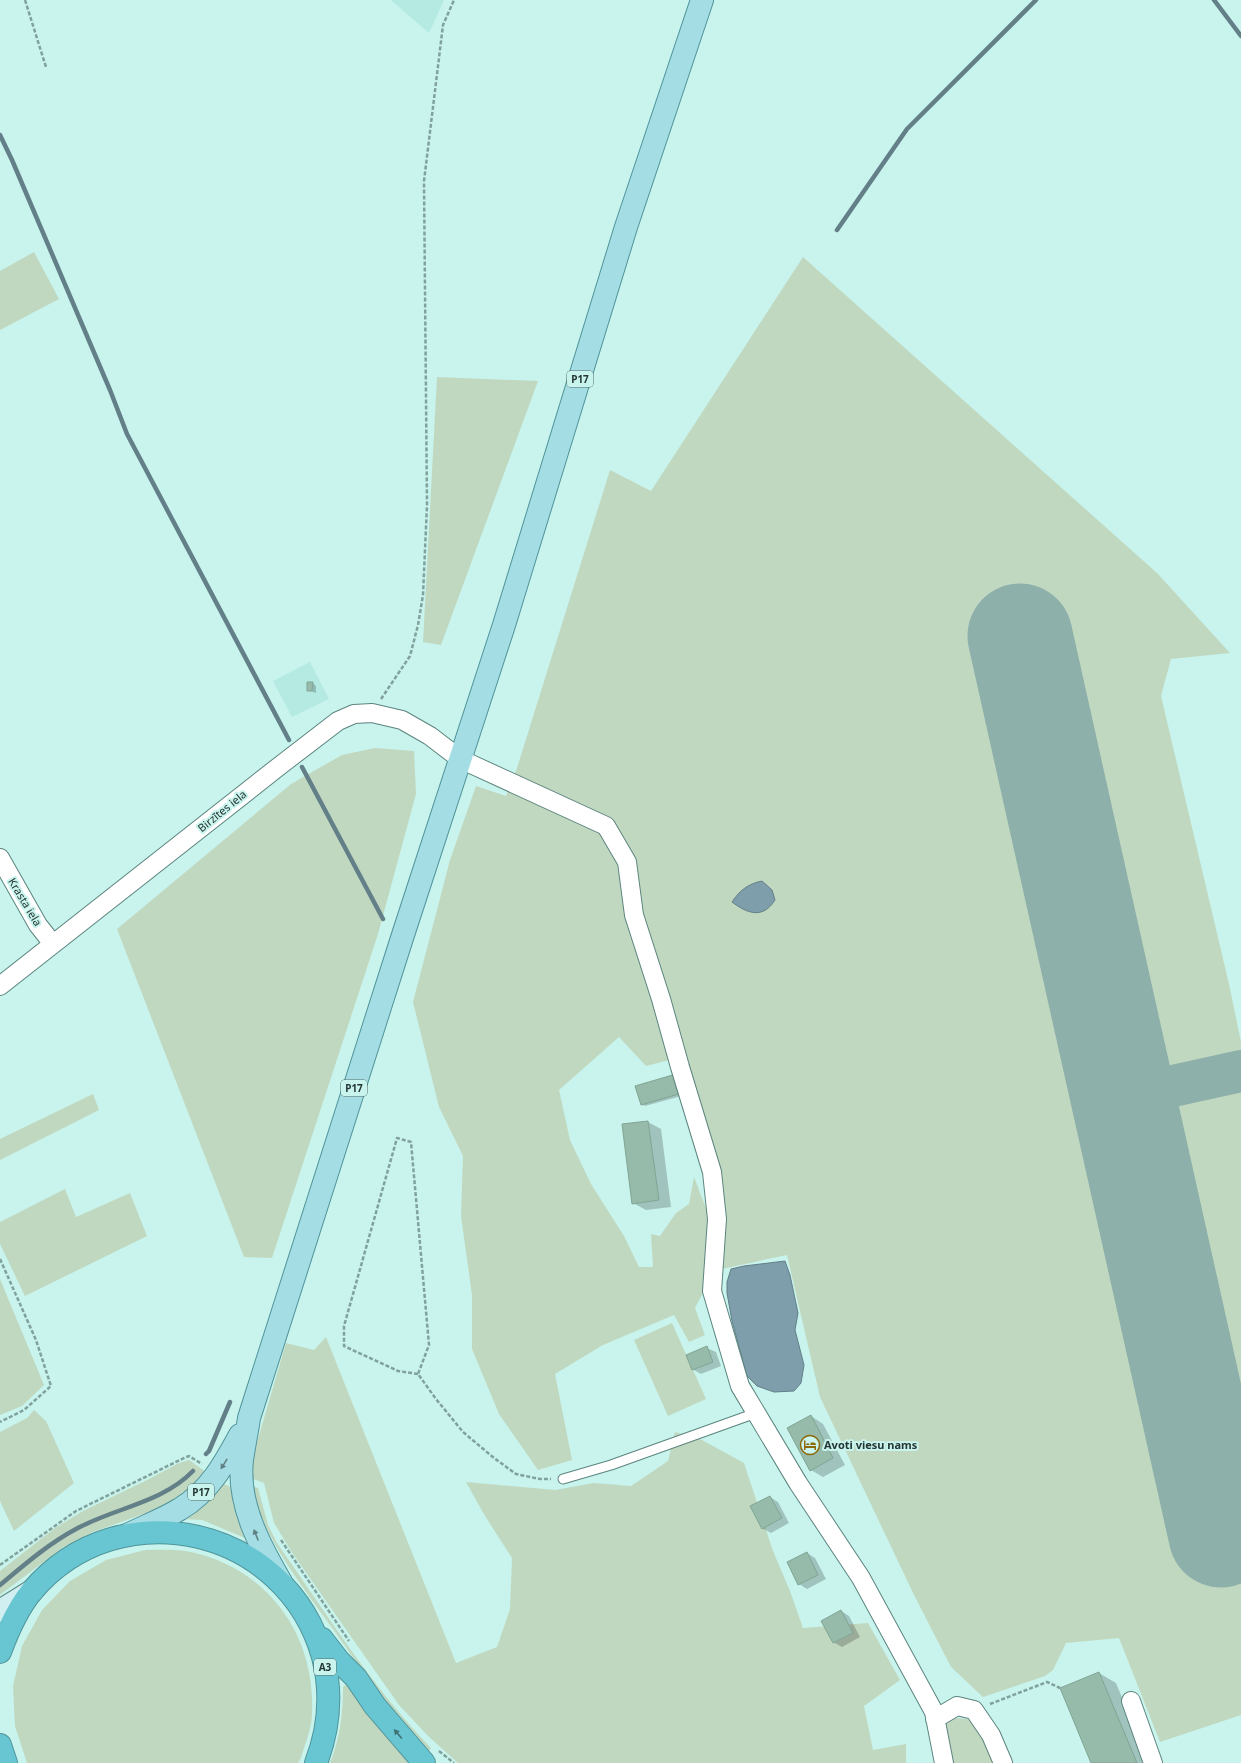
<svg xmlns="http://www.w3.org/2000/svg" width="1241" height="1763" font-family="'Noto Sans',sans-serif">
  <rect width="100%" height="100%" fill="#c8f4ed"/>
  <path fill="#b4eae2" d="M 391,0 L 444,0 L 429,33 Z
    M 310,662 L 329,699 L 292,717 L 273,681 Z"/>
  <path fill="#c1d8c0" d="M 34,252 L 59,299 L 0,330 L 0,271 Z
    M 803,257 L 1157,573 L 1230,653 L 1171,659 L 1161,696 L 1229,984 L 1241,1042 L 1241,1715 L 1160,1742 L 1119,1638 L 1066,1643 L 1053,1670 L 1045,1676 L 983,1697 L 951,1667 L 914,1595 L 820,1397 L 787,1255 L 717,1270 L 722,1188 L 673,1059 L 646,1066 L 619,1037 L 559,1090 L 570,1140 L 591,1184 L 624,1236 L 639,1267 L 653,1267 L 651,1234 L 660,1236 L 676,1213 L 689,1204 L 694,1177 L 707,1211 L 706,1287 L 695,1308 L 705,1335 L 689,1342 L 674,1315 L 603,1345 L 555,1374 L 572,1460 L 538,1470 L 499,1414 L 472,1349 L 472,1295 L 461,1216 L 463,1156 L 439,1107 L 413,1002 L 450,860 L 476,786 L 506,796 L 517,768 L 610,470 L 651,491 Z
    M 437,377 L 538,381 L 441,645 L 423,642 Z
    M 375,748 L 414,751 L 416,794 L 378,934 L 272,1258 L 244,1257 L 117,929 L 291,784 L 342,755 Z
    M 93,1094 L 99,1110 L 0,1160 L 0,1139 Z
    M 65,1189 L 76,1217 L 130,1193 L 147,1236 L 25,1296 L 0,1244 L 0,1222 Z
    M 0,1279 L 44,1385 L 22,1406 L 0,1415 Z
    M 672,1323 L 706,1399 L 668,1416 L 634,1340 Z
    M 326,1337 L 456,1663 L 497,1647 L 510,1609 L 512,1558 L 485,1516 L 466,1482 L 555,1490 L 594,1483 L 631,1486 L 668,1461 L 675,1432 L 700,1439 L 744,1463 L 773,1551 L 790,1591 L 803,1628 L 868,1623 L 900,1680 L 864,1706 L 873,1750 L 906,1744 L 906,1763 L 458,1763 L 428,1736 L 399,1705 L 293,1554 L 274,1523 L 264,1483 L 253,1479 L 253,1456 L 286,1343 L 314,1350 Z
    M 34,1410 L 46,1421 L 74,1483 L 14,1531 L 0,1501 L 0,1432 L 27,1418 Z
    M 189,1460 L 206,1472 L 181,1496 L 155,1510 L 93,1532 L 62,1548 L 0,1595 L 0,1571 L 55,1528 L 83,1511 L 147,1480 L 179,1463 Z
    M 222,1483 L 233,1488 L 246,1536 L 245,1538 L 202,1520 L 184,1519 Z
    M 254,1487 L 258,1488 L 268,1525 L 277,1543 C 326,1613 371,1686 431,1748 L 429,1751 C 391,1715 363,1671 333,1629 C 308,1594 256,1529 254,1487 Z
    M 145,1550 C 160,1550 177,1549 191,1552 C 268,1569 316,1635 312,1714 C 312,1728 305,1744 301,1758 L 298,1763 L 27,1763 L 15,1726 L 13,1686 L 22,1646 L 42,1610 L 70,1581 L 106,1560 Z
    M 347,1684 L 369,1714 L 411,1763 L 330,1763 C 340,1738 343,1714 343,1687 Z
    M 957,1718 L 967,1719 L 976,1724 L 994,1763 L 949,1763 L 941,1731 L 947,1721 Z"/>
  <path fill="#7e9eac" stroke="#637f88" d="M 762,881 L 772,890 L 775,900 C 763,919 748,914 732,902 C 740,890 748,884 762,881 Z
    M 785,1261 L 790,1275 L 798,1313 L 795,1330 L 804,1365 L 801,1383 L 794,1391 L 774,1392 L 757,1386 L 747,1376 L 732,1321 L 727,1293 L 727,1282 L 731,1269 L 744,1266 Z"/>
  <path fill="#0003" d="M 313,683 L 316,686 L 316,693 L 308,690 Z
    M 676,1075 L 685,1095 L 645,1106 L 642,1104 Z
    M 648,1122 L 661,1129 L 671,1207 L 646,1210 L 633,1203 L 623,1125 Z
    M 707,1348 L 716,1352 L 721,1366 L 701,1374 L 692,1369 Z
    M 811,1416 L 823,1424 L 845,1465 L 823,1477 L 811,1470 Z
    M 770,1497 L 778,1502 L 789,1523 L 771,1533 L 762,1528 Z
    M 807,1553 L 815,1558 L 826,1579 L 807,1589 L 799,1584 Z
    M 841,1611 L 849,1616 L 860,1637 L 842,1647 L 833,1642 Z
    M 1099,1673 L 1116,1683 L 1149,1763 L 1093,1763 Z"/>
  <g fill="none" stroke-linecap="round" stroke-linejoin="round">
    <path stroke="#637f88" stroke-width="4.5" d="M 1214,0 L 1241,36
      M 0,135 L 12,160 L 110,390 L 127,434 L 289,740
      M 837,230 L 907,129 L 1036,0
      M 302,767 L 383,919
      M 206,1454 L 209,1451 L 230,1402
      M 0,1585 C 24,1565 48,1544 76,1529 C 114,1508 162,1503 193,1471"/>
    <path stroke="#8eb0aa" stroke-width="42" d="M 1123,1097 L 1241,1071"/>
    <path stroke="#8eb0aa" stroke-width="105" d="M 1020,636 L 1221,1535"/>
  </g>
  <path fill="#97bbaa" stroke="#81a594" d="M 307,682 L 313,682 L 312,691 L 307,691 Z
    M 676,1074 L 682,1093 L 641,1105 L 635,1086 Z
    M 648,1121 L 659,1200 L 632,1204 L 622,1124 Z
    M 707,1346 L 713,1362 L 692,1370 L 686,1355 Z
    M 811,1415 L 833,1458 L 810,1471 L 787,1428 Z
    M 770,1496 L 782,1518 L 762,1529 L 750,1506 Z
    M 807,1552 L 818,1575 L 798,1585 L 787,1562 Z
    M 841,1610 L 853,1633 L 833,1643 L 821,1621 Z
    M 1099,1672 L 1137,1763 L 1091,1763 L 1060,1688 Z"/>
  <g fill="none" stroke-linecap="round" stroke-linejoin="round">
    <g stroke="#5b847e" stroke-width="11">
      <path id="lane" d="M 563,1479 L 611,1465 L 756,1413"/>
    </g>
    <g stroke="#5b847e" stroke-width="20">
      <path id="street" d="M 0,858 L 38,925 L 53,944
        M 0,986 L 282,764 L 338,721 L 354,714 L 372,713 L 402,720 L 430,736 L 460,759 L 606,826 L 627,862 L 634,915 L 661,999 L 680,1067 L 712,1172 L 717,1219 L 712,1291 L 740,1386 L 798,1483 L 861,1578 L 934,1712 L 944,1763
        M 1131,1701 L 1153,1763
        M 935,1719 L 957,1706 L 974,1710 L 991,1735 L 1003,1763"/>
    </g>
    <g stroke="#5b847e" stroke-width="24">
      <path id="secondary" d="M 0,1611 L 32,1591"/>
    </g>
    <g stroke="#50949a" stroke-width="24">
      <path id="primary" d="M 127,1535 C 145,1526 164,1519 180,1509 C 209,1492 225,1463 240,1435
        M 281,1582 C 260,1546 237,1504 242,1460 C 244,1446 247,1432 249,1418 L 402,938 L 504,625 L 626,227 L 702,0"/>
    </g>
    <g stroke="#50949a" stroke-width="24">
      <path id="highway" d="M 322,1639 L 339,1661 L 356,1678 L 375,1706 L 424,1763
        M 0,1652 C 8,1630 17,1609 32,1591 C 120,1488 287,1527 323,1657 C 332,1692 329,1729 316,1763
        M 0,1745 L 6,1763"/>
    </g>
    <path stroke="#81a19c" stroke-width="2.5" stroke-dasharray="4 2" stroke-linecap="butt" d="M 25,0 L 46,67
      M 381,699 L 410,656 L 418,625 L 423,595 L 427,505 L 424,181 L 443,25 L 454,0
      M 0,1259 L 36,1340 L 51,1386 L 24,1410 L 0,1422
      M 418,1374 L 398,1371 L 344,1346 L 344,1326 L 397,1138 L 411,1142 L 429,1345 L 418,1374 L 436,1399 L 463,1432 L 494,1458 L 516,1474 L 540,1479 L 551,1479
      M 281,1540 L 349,1641
      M 0,1565 L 76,1511 L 184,1458 L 189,1456 L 202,1464
      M 990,1704 L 1047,1682 L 1060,1688
      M 439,1751 L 454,1763"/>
    <use href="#lane" stroke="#fff" stroke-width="9"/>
    <use href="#street" stroke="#fff" stroke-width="18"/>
    <use href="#secondary" stroke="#d1eef1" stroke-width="22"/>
    <use href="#primary" stroke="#a4dde3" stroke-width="22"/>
    <use href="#highway" stroke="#67c6d1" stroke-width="22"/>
  </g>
  <defs><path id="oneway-solid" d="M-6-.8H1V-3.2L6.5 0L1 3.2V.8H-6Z"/></defs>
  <g fill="#5e8183">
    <use href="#oneway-solid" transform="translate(224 1464) rotate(122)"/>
    <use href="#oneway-solid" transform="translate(256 1535) rotate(-112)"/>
  </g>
  <use fill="#3f7073" href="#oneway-solid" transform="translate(398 1734) rotate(-130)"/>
  <defs>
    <g id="hotel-ring" transform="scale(1)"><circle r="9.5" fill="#c8f4ed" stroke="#8e690c" stroke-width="1.5"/><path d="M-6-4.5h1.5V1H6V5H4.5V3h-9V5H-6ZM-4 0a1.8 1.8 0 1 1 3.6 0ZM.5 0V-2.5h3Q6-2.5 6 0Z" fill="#8e690c"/></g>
  </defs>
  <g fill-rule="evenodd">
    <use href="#hotel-ring" x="810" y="1445"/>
  </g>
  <g text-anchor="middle" stroke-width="4" stroke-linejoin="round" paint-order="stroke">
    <g fill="#c8f4ed" stroke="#566f6c" stroke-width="1">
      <rect x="567" y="371" width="26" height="16" rx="3"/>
      <rect x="341" y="1080" width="26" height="16" rx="3"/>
      <rect x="188" y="1484" width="26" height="16" rx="3"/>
      <rect x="314" y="1659" width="22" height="16" rx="3"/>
    </g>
    <g font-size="10" font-weight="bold" fill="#253634">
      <text x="580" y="383">P17</text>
      <text x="354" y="1092">P17</text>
      <text x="201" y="1496">P17</text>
      <text x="325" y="1671">A3</text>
    </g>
    <g font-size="11" fill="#253634" stroke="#c8f4ed">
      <text transform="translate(222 811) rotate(-39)" y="4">Birzītes iela</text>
      <text transform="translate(25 902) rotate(59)" y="4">Krasta iela</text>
    </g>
    <g font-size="11" font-weight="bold" fill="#253634" stroke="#c8f4ed" text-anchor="start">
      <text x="824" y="1449">Avoti viesu nams</text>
    </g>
  </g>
</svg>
